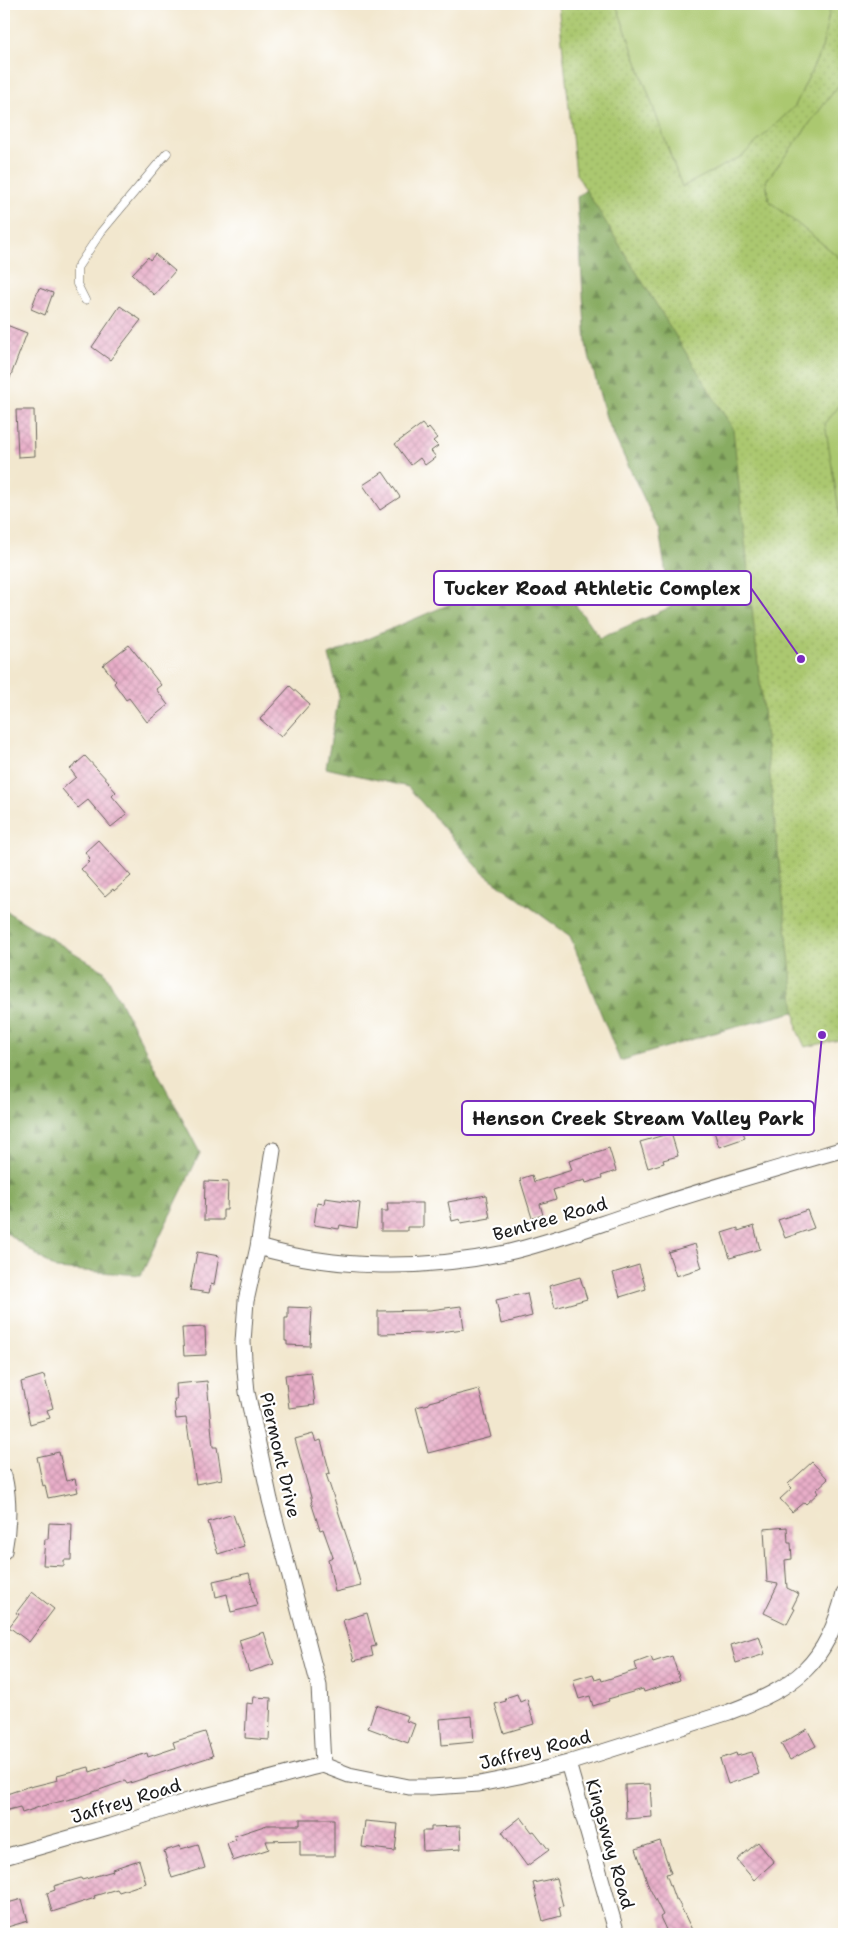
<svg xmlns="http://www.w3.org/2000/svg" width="848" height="1938" font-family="'Shantell Sans',sans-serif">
  <defs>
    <pattern id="forest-firs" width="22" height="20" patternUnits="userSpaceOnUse" patternTransform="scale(1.25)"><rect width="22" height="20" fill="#88ac62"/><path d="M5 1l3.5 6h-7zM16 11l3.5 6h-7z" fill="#6e8b50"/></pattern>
    <pattern id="park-dots" width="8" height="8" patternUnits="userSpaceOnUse" patternTransform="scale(1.25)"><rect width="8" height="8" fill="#abc86f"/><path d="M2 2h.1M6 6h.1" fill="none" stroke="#93ab60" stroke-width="1.8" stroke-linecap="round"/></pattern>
    <pattern id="building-cross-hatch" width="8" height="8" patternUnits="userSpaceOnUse" patternTransform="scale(1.25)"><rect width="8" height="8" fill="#e8adc8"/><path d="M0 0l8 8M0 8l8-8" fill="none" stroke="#c694ab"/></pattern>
  </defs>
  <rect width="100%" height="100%" fill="#fff"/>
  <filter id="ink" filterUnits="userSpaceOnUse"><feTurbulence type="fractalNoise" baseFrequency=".02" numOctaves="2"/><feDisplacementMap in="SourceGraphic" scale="10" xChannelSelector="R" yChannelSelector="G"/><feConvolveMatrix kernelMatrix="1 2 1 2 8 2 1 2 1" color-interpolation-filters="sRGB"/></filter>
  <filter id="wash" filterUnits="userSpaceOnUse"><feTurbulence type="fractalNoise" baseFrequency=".0096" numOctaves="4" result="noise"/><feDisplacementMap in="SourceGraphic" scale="20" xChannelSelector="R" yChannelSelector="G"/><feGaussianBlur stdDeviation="1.12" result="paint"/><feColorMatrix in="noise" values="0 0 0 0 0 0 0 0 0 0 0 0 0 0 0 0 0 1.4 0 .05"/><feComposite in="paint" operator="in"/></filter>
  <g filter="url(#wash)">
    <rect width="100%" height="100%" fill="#f2e7ce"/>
    <path fill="url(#forest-firs)" stroke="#52643f" d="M 642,144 L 745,326 L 844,999 L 717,1032 L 620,1061 L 570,936 L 483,873 L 408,787 L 326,768 L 339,696 L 329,655 L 495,585 L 558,581 L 600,638 L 671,607 L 659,530 L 607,421 L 586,344 L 577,197 Z
      M 4,910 L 104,971 L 200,1153 L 141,1275 L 56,1269 L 4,1231 Z"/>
    <path fill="url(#park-dots)" stroke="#647246" d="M 558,4 L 844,4 L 844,1039 L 805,1047 L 797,1030 L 733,429 L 576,174 Z"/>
    <path fill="#abc86f" stroke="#647246" d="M 616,4 L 831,4 L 822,48 L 795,106 L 742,156 L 682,187 Z
      M 844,78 L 844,261 L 769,201 L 766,181 Z
      M 840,405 L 844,405 L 844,540 L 825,424 Z"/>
    <g id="blocks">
      <path fill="url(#building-cross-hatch)" d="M 155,254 L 175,271 L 154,295 L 132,274 L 148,257 L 150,260 Z
        M 39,288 L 53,293 L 45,315 L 31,309 Z
        M 120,306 L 141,320 L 110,360 L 92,347 Z
        M 4,324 L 27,333 L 5,391 L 4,391 Z
        M 16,410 L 34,410 L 35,456 L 18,457 Z
        M 422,424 L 427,430 L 429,428 L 437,438 L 433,441 L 438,446 L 431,451 L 436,457 L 425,465 L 420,458 L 411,465 L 395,444 Z
        M 383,472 L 400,497 L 380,510 L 363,485 Z
        M 129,645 L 161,685 L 156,689 L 168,705 L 147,722 L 129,698 L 126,700 L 114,683 L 116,681 L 103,665 Z
        M 290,686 L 310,704 L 281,737 L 260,719 Z
        M 85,756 L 109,782 L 108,783 L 116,792 L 112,796 L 127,814 L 111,827 L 88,800 L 78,808 L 62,789 L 76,777 L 70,769 Z
        M 98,840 L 131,876 L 114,891 L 113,889 L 105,896 L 81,869 L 89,862 L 87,861 L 90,858 L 85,852 Z
        M 738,1114 L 745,1138 L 719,1147 L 711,1122 Z
        M 671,1133 L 678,1156 L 663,1160 L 664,1163 L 648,1168 L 640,1142 Z
        M 609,1148 L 616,1171 L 601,1176 L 602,1178 L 586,1183 L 585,1180 L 553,1190 L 556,1199 L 540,1204 L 543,1215 L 532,1218 L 520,1179 L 532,1175 L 534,1182 L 572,1170 L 569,1161 Z
        M 205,1181 L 228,1182 L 227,1210 L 223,1210 L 223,1220 L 204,1220 Z
        M 486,1195 L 490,1218 L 461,1223 L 460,1219 L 452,1221 L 448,1202 Z
        M 325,1198 L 360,1203 L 357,1228 L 340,1225 L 339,1229 L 314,1225 L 317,1203 L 324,1204 Z
        M 387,1203 L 423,1203 L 423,1227 L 407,1227 L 407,1231 L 381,1231 L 381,1211 L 388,1211 Z
        M 807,1210 L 814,1228 L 785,1238 L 778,1220 Z
        M 754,1226 L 760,1249 L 730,1258 L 722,1233 L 738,1228 L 738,1231 Z
        M 695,1244 L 702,1268 L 676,1276 L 668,1252 Z
        M 197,1252 L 219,1256 L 214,1285 L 211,1284 L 209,1293 L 190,1290 Z
        M 639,1265 L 646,1289 L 620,1297 L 613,1273 Z
        M 580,1277 L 587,1299 L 555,1308 L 549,1286 Z
        M 527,1293 L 532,1316 L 501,1324 L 496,1300 Z
        M 461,1306 L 464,1329 L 431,1333 L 378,1334 L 378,1311 L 430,1310 Z
        M 288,1307 L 312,1308 L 310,1346 L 287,1345 L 287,1341 L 285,1341 L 285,1318 L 288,1318 Z
        M 205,1327 L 206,1355 L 184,1356 L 182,1328 Z
        M 311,1372 L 315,1405 L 289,1408 L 285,1375 Z
        M 44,1375 L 53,1408 L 47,1410 L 50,1418 L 30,1424 L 21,1382 Z
        M 207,1381 L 213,1447 L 217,1447 L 222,1479 L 196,1484 L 186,1418 L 176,1419 L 174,1399 L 177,1399 L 176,1384 Z
        M 479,1389 L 491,1437 L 428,1453 L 416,1407 L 429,1404 L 429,1402 Z
        M 313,1434 L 316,1442 L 321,1440 L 330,1473 L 326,1474 L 352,1553 L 361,1586 L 335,1592 L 328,1559 L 333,1557 L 323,1529 L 320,1530 L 311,1502 L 312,1501 L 295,1439 Z
        M 59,1452 L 66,1481 L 75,1479 L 78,1492 L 48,1498 L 45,1485 L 43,1486 L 37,1457 Z
        M 812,1462 L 828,1479 L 816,1490 L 818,1493 L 806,1504 L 804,1502 L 792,1512 L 780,1499 L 792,1488 L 788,1484 Z
        M 233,1514 L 244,1546 L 218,1554 L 208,1522 Z
        M 49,1523 L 72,1524 L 71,1560 L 64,1560 L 64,1566 L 43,1565 L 45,1539 L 48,1539 Z
        M 787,1527 L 788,1543 L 791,1543 L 792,1559 L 785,1560 L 787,1588 L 799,1594 L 792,1608 L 795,1609 L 787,1624 L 764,1613 L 778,1584 L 767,1582 L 764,1529 Z
        M 249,1573 L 257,1606 L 231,1612 L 227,1594 L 216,1597 L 213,1581 Z
        M 32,1592 L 54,1609 L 29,1642 L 9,1627 L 19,1614 L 16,1613 Z
        M 367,1613 L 376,1646 L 371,1647 L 373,1656 L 354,1661 L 343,1620 Z
        M 264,1632 L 274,1664 L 249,1672 L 239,1640 Z
        M 759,1636 L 765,1654 L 736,1663 L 731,1645 Z
        M 672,1656 L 680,1680 L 644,1692 L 643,1689 L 608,1699 L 609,1701 L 593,1706 L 590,1696 L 579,1699 L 573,1680 L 593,1674 L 595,1680 L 601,1678 L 602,1681 L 637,1670 L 635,1663 L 651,1657 L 653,1662 Z
        M 517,1694 L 520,1702 L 527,1699 L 534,1724 L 504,1733 L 495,1704 L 506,1701 L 505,1698 Z
        M 254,1697 L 271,1698 L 269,1740 L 245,1738 L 247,1703 L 253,1704 Z
        M 376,1705 L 408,1716 L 406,1721 L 415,1724 L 408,1743 L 368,1728 Z
        M 472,1716 L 474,1742 L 442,1745 L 440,1719 Z
        M 807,1729 L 816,1746 L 790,1760 L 781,1744 Z
        M 205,1732 L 213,1756 L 127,1784 L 125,1781 L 79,1797 L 42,1806 L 22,1813 L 20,1807 L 4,1811 L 4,1795 L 30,1786 L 30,1787 L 58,1780 L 57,1775 L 89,1767 L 90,1772 L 147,1753 L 148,1757 L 175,1748 L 173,1742 Z
        M 752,1752 L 759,1774 L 728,1784 L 720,1759 L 736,1753 L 737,1756 Z
        M 650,1784 L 652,1817 L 626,1819 L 625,1785 Z
        M 521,1817 L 532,1832 L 534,1831 L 549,1850 L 527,1866 L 502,1832 Z
        M 300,1819 L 334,1819 L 334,1856 L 300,1856 L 300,1840 L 266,1841 L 269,1849 L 233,1861 L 227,1843 L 236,1840 L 234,1836 L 267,1825 L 300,1825 Z
        M 365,1821 L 398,1824 L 395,1851 L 362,1847 Z
        M 460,1826 L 461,1849 L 423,1851 L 422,1831 L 431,1831 L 431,1827 Z
        M 660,1841 L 671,1873 L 666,1874 L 675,1899 L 677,1899 L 694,1934 L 668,1934 L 660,1917 L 663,1915 L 649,1887 L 636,1849 Z
        M 758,1842 L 774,1862 L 754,1880 L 737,1860 Z
        M 198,1844 L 205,1868 L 172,1878 L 164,1851 L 180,1846 L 181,1849 Z
        M 139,1860 L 146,1883 L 119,1892 L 117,1889 L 94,1896 L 95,1898 L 52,1912 L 47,1893 L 55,1890 L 54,1886 L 81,1878 L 82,1880 L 113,1871 L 112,1869 Z
        M 556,1878 L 563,1906 L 559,1907 L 561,1916 L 543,1921 L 533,1883 Z
        M 22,1899 L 28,1921 L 4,1928 L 4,1904 Z"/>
    </g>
  </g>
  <g filter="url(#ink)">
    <use href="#blocks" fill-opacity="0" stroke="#67635a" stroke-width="1"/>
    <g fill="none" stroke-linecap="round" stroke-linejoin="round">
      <g stroke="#67635a" stroke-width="9">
        <path id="lane" d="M 85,300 L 77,284 L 77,268 L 101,232 L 167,153"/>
      </g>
      <g stroke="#67635a" stroke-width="17">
        <path id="street" d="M 273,1150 L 258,1247 L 246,1301 L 243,1342 L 244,1360 L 247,1392 L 270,1500 L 319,1686 L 323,1765
          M 258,1247 C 337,1270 424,1270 505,1253 C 554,1242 601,1223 649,1208 C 713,1187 779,1168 844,1149
          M 4,1476 C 10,1502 9,1525 4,1551
          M 568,1763 L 617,1934
          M 4,1857 L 108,1827 L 191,1800 L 310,1768 L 323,1765 L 349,1775 L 409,1787 L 431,1787 L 479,1784 L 519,1776 L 568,1763 L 729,1712 C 796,1687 827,1664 844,1593"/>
      </g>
      <use href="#lane" stroke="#fff" stroke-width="8"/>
      <use href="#street" stroke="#fff" stroke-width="15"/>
    </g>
  </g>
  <g text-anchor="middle" stroke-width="4.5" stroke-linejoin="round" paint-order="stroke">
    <g font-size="18" fill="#1c1c1c" stroke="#fff">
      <text transform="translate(550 1219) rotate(-16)" y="6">Bentree Road</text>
      <text transform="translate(280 1455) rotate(77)" y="6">Piermont Drive</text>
      <text transform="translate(535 1750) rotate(-14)" y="6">Jaffrey Road</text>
      <text transform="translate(126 1801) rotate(-17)" y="6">Jaffrey Road</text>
      <text transform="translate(610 1844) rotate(74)" y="6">Kingsway Road</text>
    </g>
  </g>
  <path fill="none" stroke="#7b2cbf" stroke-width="2" d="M801 659L751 588M822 1035L814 1118"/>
  <g fill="#7b2cbf" stroke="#fff" stroke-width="2">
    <circle cx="801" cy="659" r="5"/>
    <circle cx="822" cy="1035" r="5"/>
  </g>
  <g fill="#fff" stroke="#7b2cbf" stroke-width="2">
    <rect x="434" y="571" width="317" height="34" rx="5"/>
    <rect x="462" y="1101" width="352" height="34" rx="5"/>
  </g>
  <g font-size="19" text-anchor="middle" font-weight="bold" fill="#1c1c1c">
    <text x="592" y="595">Tucker Road Athletic Complex</text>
    <text x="638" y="1125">Henson Creek Stream Valley Park</text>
  </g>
  <rect width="848" height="1938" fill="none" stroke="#fff" stroke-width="20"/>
</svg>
